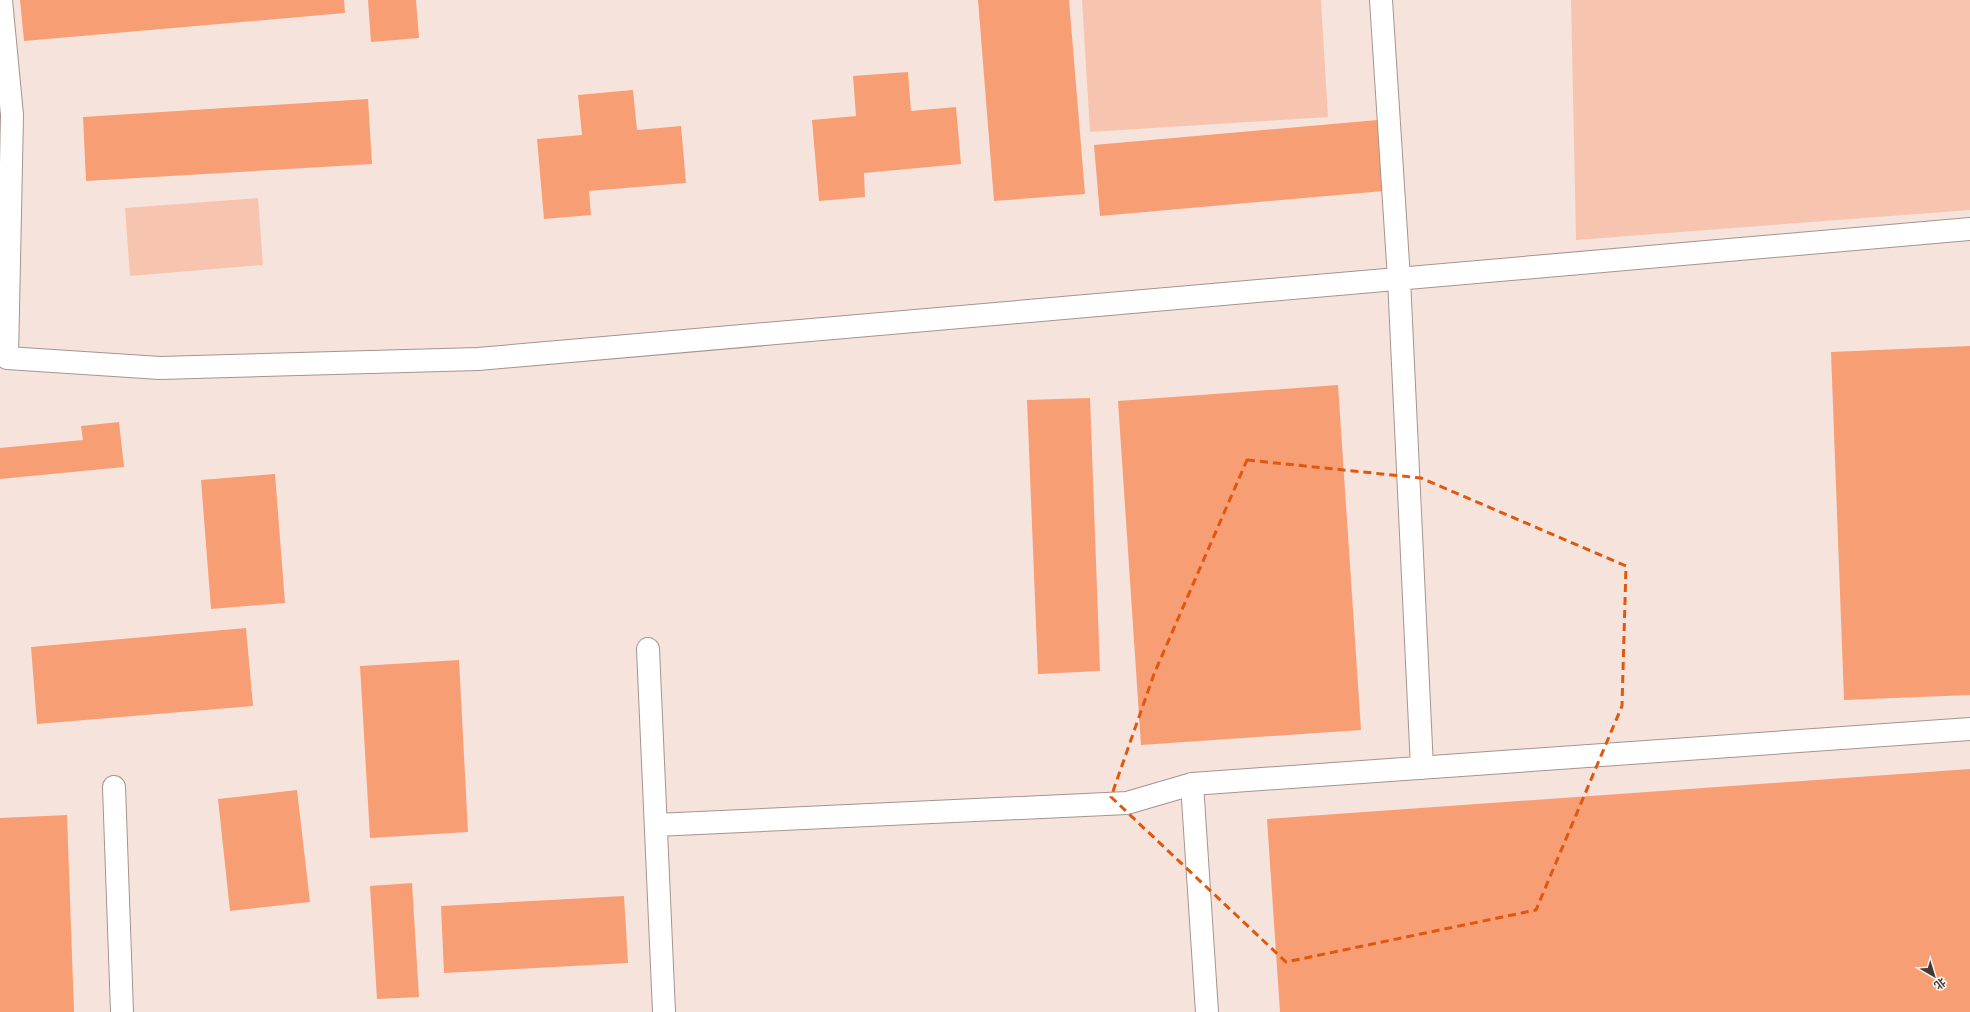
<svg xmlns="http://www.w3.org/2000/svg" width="1970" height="1012" font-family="'Asap Condensed','Noto Sans SC',sans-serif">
  <rect width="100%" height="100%" fill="#f6e4dc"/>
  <path fill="#f7c5af" d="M 1082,0 L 1321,0 L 1328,117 L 1090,132 Z
    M 1571,0 L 1970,0 L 1970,210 L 1576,240 Z
    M 258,198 L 263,265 L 130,276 L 125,208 Z"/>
  <path fill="#f79e75" d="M 20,0 L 344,0 L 345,13 L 24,41 Z
    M 368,0 L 416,0 L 419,38 L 371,42 Z
    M 978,0 L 1069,0 L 1085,194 L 994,201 Z
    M 908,72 L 911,111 L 956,107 L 961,164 L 864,173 L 865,197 L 819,201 L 812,120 L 856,116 L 853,76 Z
    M 633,90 L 637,130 L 681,126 L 686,183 L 589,191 L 591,215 L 544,219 L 537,139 L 582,135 L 578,95 Z
    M 368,99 L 372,164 L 86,181 L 83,117 Z
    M 1378,120 L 1384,191 L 1100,216 L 1094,145 Z
    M 1970,346 L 1970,695 L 1844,700 L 1831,352 Z
    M 1338,385 L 1361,730 L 1141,745 L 1118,401 Z
    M 1090,398 L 1100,671 L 1038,674 L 1027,400 Z
    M 119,422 L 124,467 L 0,479 L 0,448 L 83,440 L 81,426 Z
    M 275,474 L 285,603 L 211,609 L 201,480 Z
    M 246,628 L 253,706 L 37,724 L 31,647 Z
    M 459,660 L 468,832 L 370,838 L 360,666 Z
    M 1970,769 L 1970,1012 L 1280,1012 L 1267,819 Z
    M 297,790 L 310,902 L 230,911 L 218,799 Z
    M 67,815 L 74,1012 L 0,1012 L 0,818 Z
    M 412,883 L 419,997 L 377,999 L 370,886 Z
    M 624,896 L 628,963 L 444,973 L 441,906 Z"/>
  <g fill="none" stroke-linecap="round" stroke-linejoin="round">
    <g stroke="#a5948d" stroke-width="24">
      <path id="minor" d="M 1,0 L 12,115 L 7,358 L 160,368 L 478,359 L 1970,229
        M 1381,0 L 1399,279 L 1422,768
        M 648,649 L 664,1012
        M 114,787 L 122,1012
        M 656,825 L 1127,803 L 1192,784
        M 1207,1012 L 1192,784 L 1970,729"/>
    </g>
    <use href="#minor" stroke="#fff" stroke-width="22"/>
  </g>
  <path fill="none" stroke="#e0570e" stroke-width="3" stroke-dasharray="8 5" stroke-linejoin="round" d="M 1247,460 L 1421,478 L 1626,566 L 1622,706 L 1536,910 L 1286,962 L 1111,797 L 1154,674 Z"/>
  <g transform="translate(1934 976) rotate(142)" stroke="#fef3ee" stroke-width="3" paint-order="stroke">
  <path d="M0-3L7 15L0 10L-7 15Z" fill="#403936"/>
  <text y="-6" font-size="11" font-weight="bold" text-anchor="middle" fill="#403936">北</text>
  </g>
</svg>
